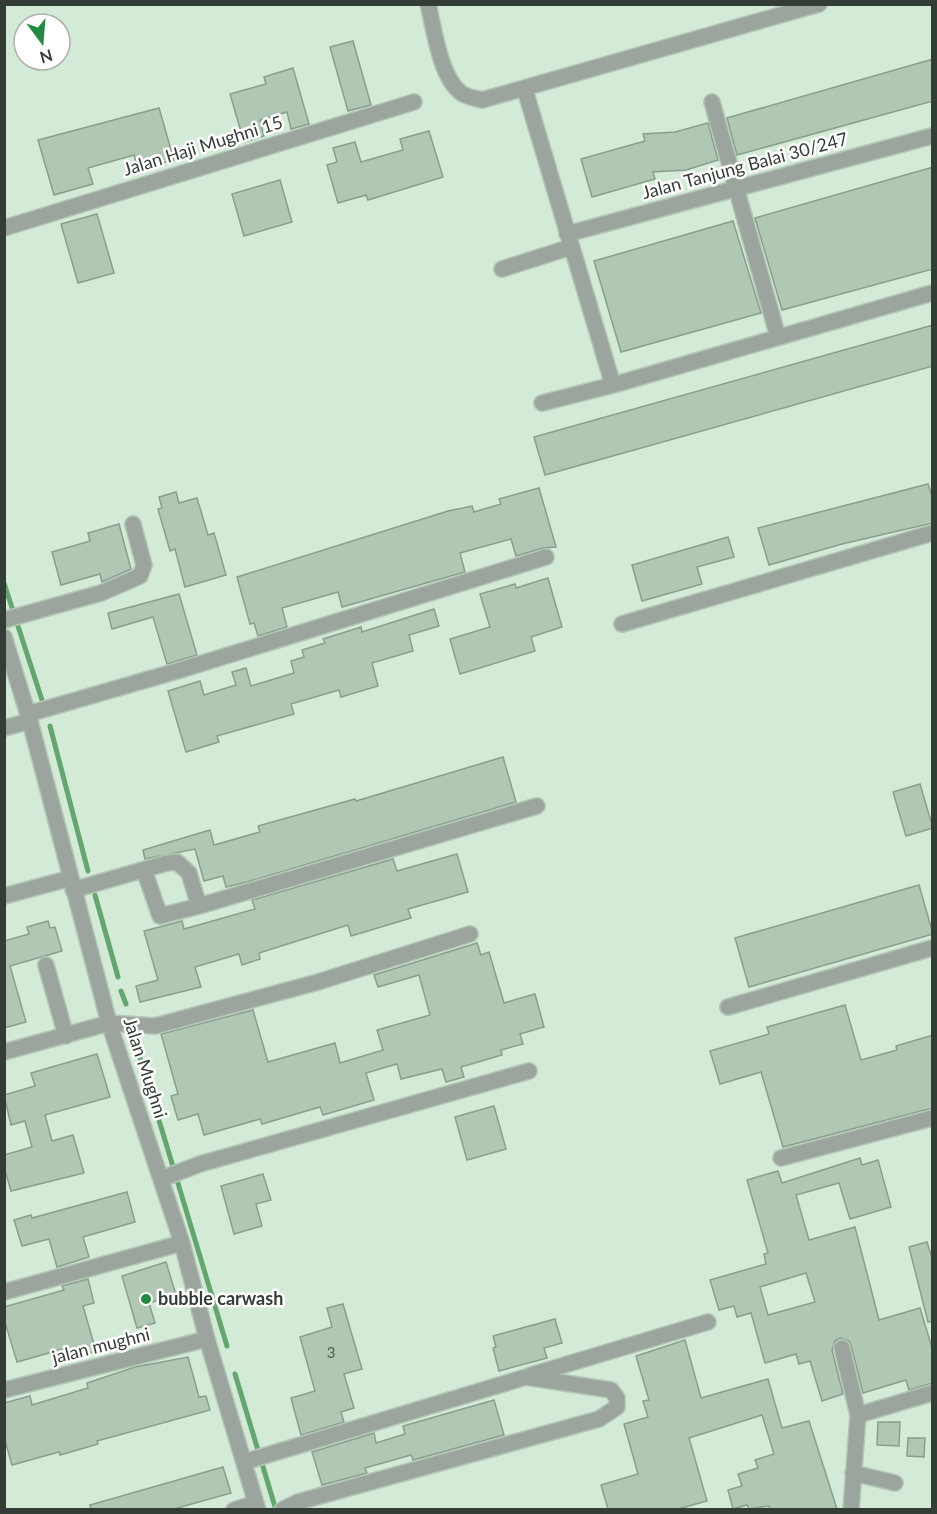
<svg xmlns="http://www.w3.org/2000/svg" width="937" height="1514" font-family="Lato,sans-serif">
  <rect width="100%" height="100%" fill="#d3ead6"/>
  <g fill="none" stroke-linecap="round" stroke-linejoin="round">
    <path stroke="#64a670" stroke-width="5" d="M 4,583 L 42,700
      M 50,726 L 88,871
      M 95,895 L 118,977
      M 121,991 L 126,1004
      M 133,1034 L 227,1346
      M 235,1374 L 276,1510"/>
  </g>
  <path fill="#b0c7b3" stroke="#899f8c" stroke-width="1.5" fill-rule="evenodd" d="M 353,41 L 371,105 L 348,111 L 330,47 Z
    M 933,59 L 933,101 L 737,155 L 727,118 Z
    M 293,68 L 309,124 L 291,129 L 287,112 L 260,120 L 264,136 L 244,142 L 230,94 L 266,84 L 264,77 Z
    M 159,108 L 174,160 L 138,170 L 134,155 L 88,168 L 93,184 L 54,195 L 38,140 Z
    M 708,123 L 718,160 L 686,170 L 653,172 L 655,179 L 592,197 L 581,159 L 645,141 L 643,134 L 675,132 Z
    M 429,131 L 443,177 L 368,200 L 366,195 L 338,203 L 327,165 L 337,162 L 333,148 L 355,142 L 361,162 L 403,150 L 400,139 Z
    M 933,167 L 933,269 L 782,310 L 755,218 Z
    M 280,180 L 292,222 L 244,236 L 232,194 Z
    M 97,214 L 114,273 L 78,283 L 61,224 Z
    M 733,221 L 761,313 L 621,352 L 594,261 Z
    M 933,325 L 933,366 L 545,475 L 534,437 Z
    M 928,484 L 933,499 L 933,523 L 842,544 L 769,565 L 758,528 Z
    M 539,488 L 556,547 L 543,548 L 516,556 L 511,539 L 460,553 L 465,572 L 342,607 L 338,592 L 282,608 L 287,627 L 258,636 L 254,623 L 250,624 L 237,577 L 448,511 L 472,506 L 474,512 L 501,504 L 499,499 Z
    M 176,492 L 179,503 L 197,498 L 208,535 L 214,533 L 226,575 L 185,587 L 175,549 L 170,551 L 158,509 L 162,508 L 159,497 Z
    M 119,524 L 131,569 L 102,582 L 100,574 L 61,585 L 52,552 L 90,541 L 88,533 Z
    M 728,537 L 734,557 L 697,567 L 702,584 L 642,601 L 632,565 Z
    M 548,578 L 562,627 L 531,637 L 535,651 L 460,674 L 450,639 L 490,627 L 480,594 L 515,584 L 516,588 Z
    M 179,594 L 197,655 L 167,664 L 153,617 L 112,629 L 108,613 Z
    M 434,609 L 439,626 L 409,635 L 413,651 L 372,663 L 378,686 L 341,697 L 339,690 L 291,704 L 294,714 L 217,736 L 219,742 L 186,752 L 168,691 L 200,681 L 204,695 L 236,685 L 232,672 L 246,668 L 251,686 L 294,673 L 291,661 L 304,657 L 302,650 L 325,643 L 323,639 L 361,627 L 362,632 Z
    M 503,757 L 516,802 L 247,882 L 226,887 L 223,876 L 204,881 L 195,849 L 145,859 L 143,850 L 210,830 L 214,845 L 260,832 L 258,826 L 355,799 L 356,801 Z
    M 920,784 L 933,828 L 906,836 L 893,792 Z
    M 457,854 L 468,892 L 408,909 L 411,918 L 351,936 L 348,925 L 259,953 L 260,959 L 242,965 L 239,954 L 195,967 L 201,987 L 140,1002 L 136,986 L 158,980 L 144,931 L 182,921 L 184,929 L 255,909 L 252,900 L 393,859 L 397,871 Z
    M 919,885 L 933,934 L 749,987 L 735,938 Z
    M 48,921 L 50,928 L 55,927 L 62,951 L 10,966 L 26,1022 L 4,1028 L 4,941 L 29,934 L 27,927 Z
    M 477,943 L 481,955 L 489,952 L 504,1003 L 535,994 L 544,1027 L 520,1034 L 523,1044 L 501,1050 L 502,1055 L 461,1067 L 464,1077 L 446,1082 L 442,1069 L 401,1079 L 397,1064 L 366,1073 L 374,1100 L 323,1115 L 320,1107 L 262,1124 L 260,1119 L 204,1135 L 198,1114 L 178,1120 L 171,1096 L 178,1094 L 161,1034 L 253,1010 L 268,1062 L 335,1043 L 340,1063 L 383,1050 L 377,1030 L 430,1015 L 419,975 L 378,987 L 374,975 Z
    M 845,1005 L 861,1060 L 897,1050 L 896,1046 L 933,1035 L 933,1108 L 783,1147 L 761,1072 L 720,1084 L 710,1051 L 769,1034 L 767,1027 Z
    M 97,1054 L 110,1097 L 45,1115 L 52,1141 L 73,1135 L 84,1173 L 11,1191 L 4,1167 L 4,1155 L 32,1147 L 25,1121 L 11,1125 L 4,1095 L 35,1086 L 31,1073 Z
    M 494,1106 L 506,1149 L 467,1160 L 455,1117 Z
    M 860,1158 L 862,1165 L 878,1160 L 891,1207 L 850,1219 L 839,1183 L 796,1195 L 809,1240 L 855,1227 L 879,1320 L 920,1308 L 933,1351 L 933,1383 L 909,1390 L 906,1380 L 863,1393 L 851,1345 L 849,1341 L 840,1338 L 835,1341 L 832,1350 L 843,1394 L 822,1401 L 810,1361 L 799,1364 L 796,1354 L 765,1363 L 751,1313 L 737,1317 L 734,1306 L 719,1310 L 710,1280 L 766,1264 L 764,1254 L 768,1253 L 747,1180 L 778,1171 L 782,1183 ZM 806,1273 L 815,1302 L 768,1315 L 760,1287 Z
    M 263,1174 L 271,1200 L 256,1204 L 262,1226 L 234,1234 L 221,1186 Z
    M 127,1192 L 135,1222 L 83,1237 L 89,1257 L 57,1267 L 49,1239 L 22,1246 L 14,1220 L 31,1215 L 32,1218 Z
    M 927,1242 L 933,1261 L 933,1321 L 928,1322 L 909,1247 Z
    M 166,1262 L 176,1295 L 149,1303 L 155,1323 L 137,1328 L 122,1276 Z
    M 88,1279 L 94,1303 L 83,1306 L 96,1351 L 66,1360 L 63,1349 L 17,1362 L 4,1319 L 4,1307 L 64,1290 L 62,1286 Z
    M 343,1304 L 362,1369 L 344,1374 L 354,1408 L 341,1412 L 344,1422 L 301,1435 L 291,1398 L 315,1391 L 300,1337 L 332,1327 L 327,1308 Z
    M 555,1319 L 562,1343 L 544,1348 L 547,1358 L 499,1371 L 493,1348 L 496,1347 L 493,1336 Z
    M 685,1340 L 701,1398 L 768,1379 L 782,1428 L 809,1421 L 837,1509 L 770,1509 L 769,1506 L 749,1509 L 747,1505 L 733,1509 L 728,1490 L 742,1486 L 738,1474 L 758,1468 L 755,1460 L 774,1454 L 762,1415 L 689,1438 L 707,1501 L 678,1509 L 608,1509 L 601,1485 L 638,1474 L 624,1424 L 648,1417 L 643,1401 L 649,1400 L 636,1356 Z
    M 188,1357 L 199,1397 L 206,1396 L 210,1410 L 97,1441 L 98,1444 L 60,1455 L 59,1452 L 12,1465 L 4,1437 L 4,1403 L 30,1396 L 32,1405 L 88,1388 L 87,1383 L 135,1367 Z
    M 494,1400 L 504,1435 L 413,1460 L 411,1455 L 365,1468 L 367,1473 L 322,1485 L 312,1452 L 374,1433 L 376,1443 L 405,1434 L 403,1426 Z
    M 878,1422 L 900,1422 L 899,1446 L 877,1445 Z
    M 908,1438 L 925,1438 L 924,1457 L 907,1456 Z
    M 223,1467 L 231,1493 L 174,1509 L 91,1509 L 90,1505 Z"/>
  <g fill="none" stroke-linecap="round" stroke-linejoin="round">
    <g stroke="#b3c7b6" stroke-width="18">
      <path id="minor" d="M 428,4 C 434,29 440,76 460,92 C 465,97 475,98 482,100 L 819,4
        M 525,90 L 613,385
        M 712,102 L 778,337
        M 4,228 L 414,102
        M 567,234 L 932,136
        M 502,269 L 571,247
        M 542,403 L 613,385 L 932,293
        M 4,620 L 101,593 L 140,576 L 144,565 L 133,524
        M 622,624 L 932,533
        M 4,637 L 30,721 L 109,1023 L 182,1243 L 207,1339 L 258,1510
        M 28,714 L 177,671 L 546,557
        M 4,728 L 30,721
        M 73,890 L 167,863 L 177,862 L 189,873 L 199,906 L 160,916 L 144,870
        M 4,896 L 71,878
        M 199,906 L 537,806
        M 46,965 L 66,1036
        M 728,1007 L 932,948
        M 4,1052 L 109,1023 L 155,1026 L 318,982 L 470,934
        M 781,1158 L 932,1118
        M 161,1179 L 200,1164 L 529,1071
        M 4,1292 L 182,1243
        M 842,1348 L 858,1415 L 851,1510
        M 531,1375 L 708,1322
        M 4,1390 L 207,1339
        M 858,1415 L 932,1393
        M 244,1462 L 526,1377 L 611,1390 L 617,1398 L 617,1407 L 599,1419 L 298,1502 L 282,1510
        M 853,1473 L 895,1483
        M 234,1510 L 256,1503"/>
    </g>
    <use href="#minor" stroke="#9ca59d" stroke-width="15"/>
  </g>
  <circle fill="#218a41" stroke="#fff" stroke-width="2" cx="146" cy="1299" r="6"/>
  <g text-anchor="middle" stroke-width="5" stroke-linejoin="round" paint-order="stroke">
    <g font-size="15" fill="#526054">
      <text x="331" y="1358">3</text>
    </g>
    <g font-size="18" fill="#333d35" stroke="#fff">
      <text transform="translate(203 146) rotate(-17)" y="6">Jalan Haji Mughni 15</text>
      <text transform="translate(745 166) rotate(-15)" y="6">Jalan Tanjung Balai 30/247</text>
      <text transform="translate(145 1068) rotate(72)" y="6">Jalan Mughni</text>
      <text transform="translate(101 1346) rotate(-14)" y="6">jalan mughni</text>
    </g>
    <g font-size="18" font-weight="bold" fill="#333d35" stroke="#fff" text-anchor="start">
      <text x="158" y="1305">bubble carwash</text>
    </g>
  </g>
  <rect width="937" height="1514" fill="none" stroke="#333d35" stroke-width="12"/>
  <g transform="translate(42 42) rotate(164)"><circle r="28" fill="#ffffff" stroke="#adb1ae" stroke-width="1.5"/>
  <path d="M0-4.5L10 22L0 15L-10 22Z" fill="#218a41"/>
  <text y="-9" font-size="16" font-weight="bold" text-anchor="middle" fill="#333d35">N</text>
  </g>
</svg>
